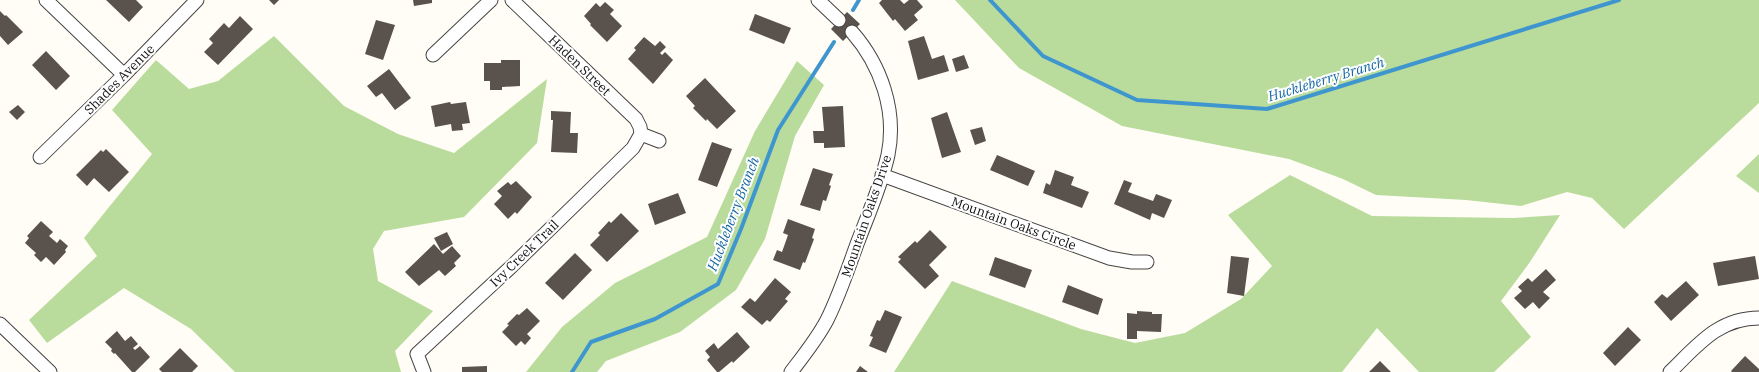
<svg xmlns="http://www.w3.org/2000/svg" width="1759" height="372" font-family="'IBM Plex Serif',serif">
  <rect width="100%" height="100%" fill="#fffdf5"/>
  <path fill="#b9dc9c" d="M 955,0 L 1759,0 L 1759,103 L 1624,229 L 1592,198 L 1567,192 L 1521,206 L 1466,200 L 1376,195 L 1343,179 L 1289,159 L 1122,126 L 1019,68 Z
    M 274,36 L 344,106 L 398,134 L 454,153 L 547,79 L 537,143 L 464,217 L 384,231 L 373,249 L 378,281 L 433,311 L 395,351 L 401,372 L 235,372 L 191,329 L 124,288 L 47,343 L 29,320 L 97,256 L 84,238 L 152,154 L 112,110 L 156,60 L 189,89 L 218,81 Z
    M 797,61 L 824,85 L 795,136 L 765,239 L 736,290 L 680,332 L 606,361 L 597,372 L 526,372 L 562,327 L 615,283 L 707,237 L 755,131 Z
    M 1759,154 L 1759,193 L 1736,176 Z
    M 1290,175 L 1372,216 L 1514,218 L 1560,215 L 1530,262 L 1501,301 L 1531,337 L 1494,372 L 1419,372 L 1377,328 L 1342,372 L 894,372 L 952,281 L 1081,329 L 1135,343 L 1185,333 L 1241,299 L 1272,266 L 1228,215 Z"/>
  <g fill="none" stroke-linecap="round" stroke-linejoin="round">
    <path stroke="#3f96cf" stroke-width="4" d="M 990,0 L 1043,56 L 1137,100 L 1267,109 L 1619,0
      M 853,10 L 859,0
      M 572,372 L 591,342 L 655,319 L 718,284 L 741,229 L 778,130 L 834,42"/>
  </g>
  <path fill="#5a524d" d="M 106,0 L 136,0 L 143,7 L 129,22 Z
    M 269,0 L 279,0 L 274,5 Z
    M 413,0 L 432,0 L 432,3 L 414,6 Z
    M 882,0 L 900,0 L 904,4 L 909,0 L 917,0 L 923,7 L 914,15 L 918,20 L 905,31 L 895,19 L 893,21 L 879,3 Z
    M 605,2 L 614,10 L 610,14 L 622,26 L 607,42 L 590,25 L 591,24 L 584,16 L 596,3 L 600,7 Z
    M 0,11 L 5,16 L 6,15 L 23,32 L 8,45 L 0,36 Z
    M 847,12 L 860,24 L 843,41 L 831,29 Z
    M 755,14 L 791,28 L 784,44 L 749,30 Z
    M 240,16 L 253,29 L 218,65 L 204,52 L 213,43 L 209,39 L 224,23 L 229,28 Z
    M 376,20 L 395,25 L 383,60 L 365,54 Z
    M 924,36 L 932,59 L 944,55 L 949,71 L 918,80 L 908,41 Z
    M 644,37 L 655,46 L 660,41 L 666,47 L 660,53 L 662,55 L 665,52 L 673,60 L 653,84 L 628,59 L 636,50 L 634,48 Z
    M 46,51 L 70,76 L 56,90 L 32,65 Z
    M 964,55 L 969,68 L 956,72 L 952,59 Z
    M 501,60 L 520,60 L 520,86 L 502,87 L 502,90 L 490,90 L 490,81 L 484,81 L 484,63 L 501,63 Z
    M 389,69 L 411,98 L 395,110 L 382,93 L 376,97 L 367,86 Z
    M 705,78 L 736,111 L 717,129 L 707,119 L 706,121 L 693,108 L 695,106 L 686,96 Z
    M 450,102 L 451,104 L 466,102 L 470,123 L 462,124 L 463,130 L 452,131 L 451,124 L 435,127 L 431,106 Z
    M 18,105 L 25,112 L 17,120 L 9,112 Z
    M 843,106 L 845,147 L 824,148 L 824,143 L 814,143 L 813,131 L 824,131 L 822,107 Z
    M 551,111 L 571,112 L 570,133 L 578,133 L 577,153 L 551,152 L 553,120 L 551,120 Z
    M 947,112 L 961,152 L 942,158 L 931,118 Z
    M 982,127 L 986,141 L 975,145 L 970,130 Z
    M 712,142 L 732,149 L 717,187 L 698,180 Z
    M 106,149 L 129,172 L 109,192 L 94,178 L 87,186 L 76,175 L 101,150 L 103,152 Z
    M 997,155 L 1035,171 L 1028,186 L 990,170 Z
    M 813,168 L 833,174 L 829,185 L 831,186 L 826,201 L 823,200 L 820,211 L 800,205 Z
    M 1055,170 L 1074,177 L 1071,185 L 1089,192 L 1082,208 L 1043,193 L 1046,183 L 1050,185 Z
    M 1124,180 L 1132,183 L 1128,192 L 1153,201 L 1156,194 L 1172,200 L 1164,218 L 1152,213 L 1150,220 L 1114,204 Z
    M 516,181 L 532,197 L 517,214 L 515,212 L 508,219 L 494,204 L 502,196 L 497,191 L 508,182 L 511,185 Z
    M 678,193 L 686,213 L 655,225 L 648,204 Z
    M 621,213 L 639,231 L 607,262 L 590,245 L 600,235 L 598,233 L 609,221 L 611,223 Z
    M 788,219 L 815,229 L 812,238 L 814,239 L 805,263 L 803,262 L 800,270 L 773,260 L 777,250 L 782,252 L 788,235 L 783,233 Z
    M 41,221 L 53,232 L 49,236 L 57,243 L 60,239 L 68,246 L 65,250 L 66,252 L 54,265 L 46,257 L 41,262 L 34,255 L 36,253 L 25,243 L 29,238 L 27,236 Z
    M 930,230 L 947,247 L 929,265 L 939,276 L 925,289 L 898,262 L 901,259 L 898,257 L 915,241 L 917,243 Z
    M 447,232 L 453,244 L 441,251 L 434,238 Z
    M 434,244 L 443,254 L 452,246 L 461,256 L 454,263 L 456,266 L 445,276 L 439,270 L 419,286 L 405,272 Z
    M 575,253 L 592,270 L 563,300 L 545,283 Z
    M 1231,256 L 1249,258 L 1244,296 L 1227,293 Z
    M 1755,256 L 1759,279 L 1718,286 L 1713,263 Z
    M 995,257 L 1032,270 L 1025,288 L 989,275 Z
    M 1546,269 L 1556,280 L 1543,292 L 1550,298 L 1539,309 L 1533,302 L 1525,309 L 1514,298 L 1522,291 L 1518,287 L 1528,278 L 1532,282 Z
    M 775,278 L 791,292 L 785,299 L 788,301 L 770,322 L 767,320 L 762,325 L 741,307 L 750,298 L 755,302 Z
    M 1686,281 L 1699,295 L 1671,321 L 1654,302 L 1662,294 L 1667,298 Z
    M 1068,285 L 1103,299 L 1098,315 L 1062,302 Z
    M 527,308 L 540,321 L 527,334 L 531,338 L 525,345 L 521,341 L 516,346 L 502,332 L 509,325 L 507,324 L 517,314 L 519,315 Z
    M 885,310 L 902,317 L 886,353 L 869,346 L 873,337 L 870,336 L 877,320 L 880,321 Z
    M 1137,311 L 1152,312 L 1152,314 L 1162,314 L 1161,332 L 1137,331 L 1137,339 L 1127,339 L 1127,313 L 1137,314 Z
    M 1628,327 L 1641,340 L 1615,366 L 1603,353 Z
    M 117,331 L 125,341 L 131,336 L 138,344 L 133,348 L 135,350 L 140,346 L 150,357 L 135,372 L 132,372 L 115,353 L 114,354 L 111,351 L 112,349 L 105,342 Z
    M 737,332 L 750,347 L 733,363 L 732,361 L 719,372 L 717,372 L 707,360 L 710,357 L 705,351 L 714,343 L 718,349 Z
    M 180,348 L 198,366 L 192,372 L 162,372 L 159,369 Z
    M 1745,356 L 1759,369 L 1759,372 L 1732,372 L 1731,371 Z
    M 1380,361 L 1391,372 L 1369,372 Z
    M 487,366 L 487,372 L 462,372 L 462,367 Z
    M 860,366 L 868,372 L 856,372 Z"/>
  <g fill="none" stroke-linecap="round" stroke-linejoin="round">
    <g stroke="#444" stroke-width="15">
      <path id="minor" d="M 46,0 L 124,75
        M 512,0 L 636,119 L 640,127 L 641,134
        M 818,0 L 839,20
        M 433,55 L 491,0
        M 641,134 L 659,141
        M 40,157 L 124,75 L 197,0
        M 882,175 L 1109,258 L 1132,262 L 1147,262
        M 0,324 L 50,372
        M 424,372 L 417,354 L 512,266 L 633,148 L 641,134
        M 791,372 C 804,355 817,339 827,320 C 839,296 848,269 857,244 C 868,215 881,186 888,155 C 897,111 881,65 852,32
        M 1670,372 C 1697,346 1718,318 1759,318"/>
    </g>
    <use href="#minor" stroke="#fff" stroke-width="13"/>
  </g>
  <g text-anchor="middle" stroke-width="4" stroke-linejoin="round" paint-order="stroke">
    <g font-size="13" fill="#111" stroke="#fff">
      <text transform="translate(580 65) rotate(44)" y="5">Haden Street</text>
      <text transform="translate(119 79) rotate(-45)" y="5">Shades Avenue</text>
      <text transform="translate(866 216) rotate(-71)" y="5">Mountain Oaks Drive</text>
      <text transform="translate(1014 223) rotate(20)" y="5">Mountain Oaks Circle</text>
      <text transform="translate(524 253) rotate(-44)" y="5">Ivy Creek Trail</text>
    </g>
    <g font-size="14" font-style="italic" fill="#1768a6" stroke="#fff">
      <text transform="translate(1326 79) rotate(-17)" y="5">Huckleberry Branch</text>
      <text transform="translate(733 214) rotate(-69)" y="5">Huckleberry Branch</text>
    </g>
  </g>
</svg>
